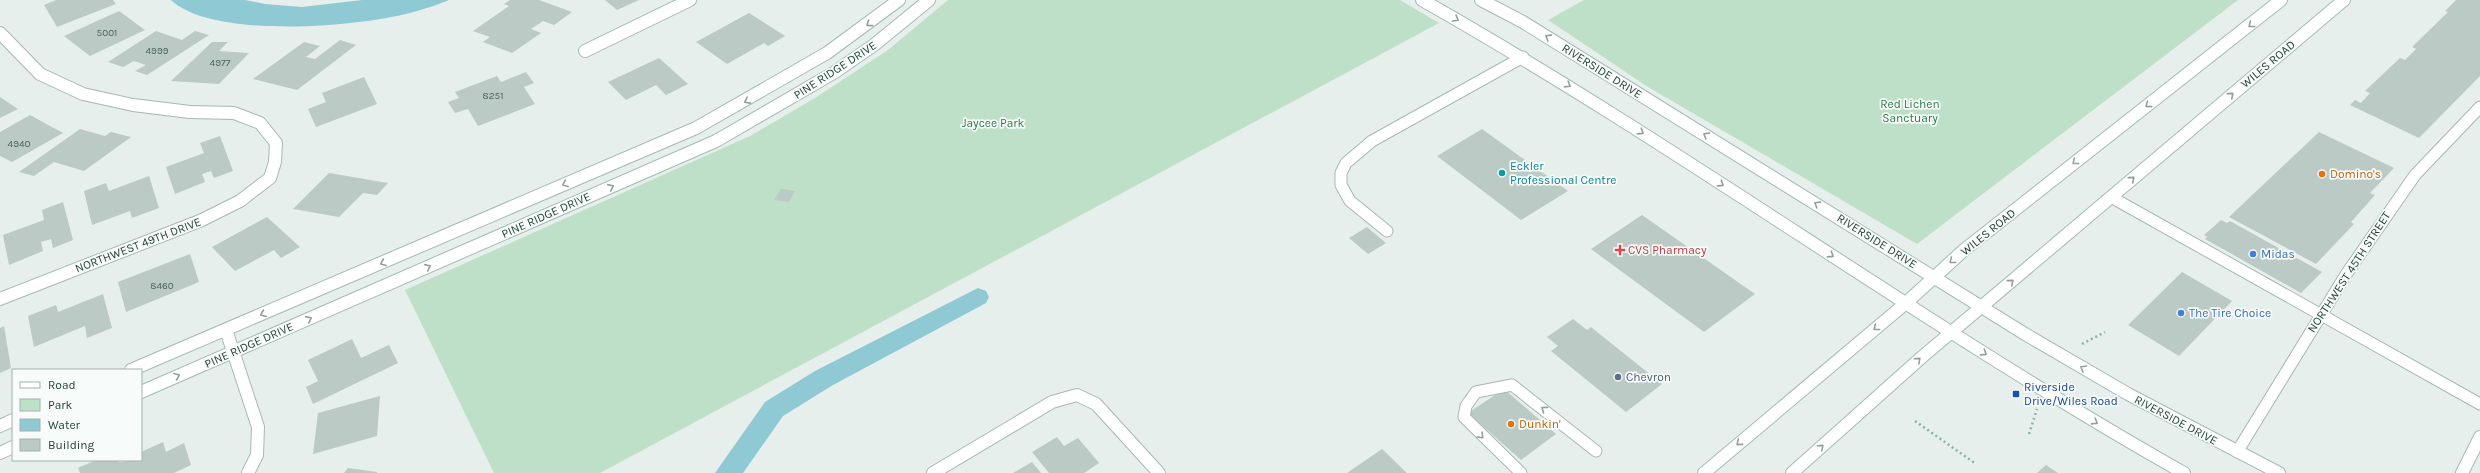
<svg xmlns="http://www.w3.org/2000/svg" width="2480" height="473" font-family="Karla,sans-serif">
  <rect width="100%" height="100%" fill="#e6efeb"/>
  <path fill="#bfe0c8" d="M 948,0 L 1400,0 L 1439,23 L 600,473 L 494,473 L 405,290 L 750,136 L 815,98 L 888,50 Z
    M 1584,0 L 2238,0 L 1917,244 L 1648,87 L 1548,20 Z"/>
  <path fill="#8ec9d4" d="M 171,0 L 245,0 L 265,4 L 302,7 L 362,0 L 449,0 C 439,4 428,8 417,11 C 364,27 213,40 171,0 Z"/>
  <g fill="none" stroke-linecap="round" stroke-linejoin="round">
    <path fill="#8ec9d4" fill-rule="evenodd" d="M 978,288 L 986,291 L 989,297 L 986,303 L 833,385 L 783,416 L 743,473 L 715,473 L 765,402 L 815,371 Z"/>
  </g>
  <path fill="#bbcac4" d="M 56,0 L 113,0 L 116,4 L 57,27 L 44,5 Z
    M 510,0 L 539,0 L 572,12 L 554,25 L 543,21 L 531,29 L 541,33 L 512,53 L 483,42 L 490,37 L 473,31 L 509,6 L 504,4 Z
    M 605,0 L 639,0 L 617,10 Z
    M 2456,0 L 2480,0 L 2480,76 L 2419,138 L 2350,105 L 2355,100 L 2361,103 L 2370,93 L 2365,91 L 2383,74 L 2400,58 L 2405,60 L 2416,49 L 2412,47 L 2448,12 L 2445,11 Z
    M 119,11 L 145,30 L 90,56 L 64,36 Z
    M 749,13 L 785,36 L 768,46 L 764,43 L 727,64 L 696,42 Z
    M 156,31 L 182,40 L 195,31 L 209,35 L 147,75 L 135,71 L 146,65 L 134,61 L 123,67 L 108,62 Z
    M 340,40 L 356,45 L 297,90 L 253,79 L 304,42 L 320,46 L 306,57 L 315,59 Z
    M 212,42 L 228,42 L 219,51 L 249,53 L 219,84 L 171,81 Z
    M 659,58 L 688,84 L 666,95 L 656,85 L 626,100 L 608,82 Z
    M 526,72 L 534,83 L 524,87 L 535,104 L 478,126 L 468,109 L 455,113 L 448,102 L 459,98 L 455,92 L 497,76 L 501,82 Z
    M 364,77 L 377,104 L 316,127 L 308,109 L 326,102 L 322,93 Z
    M 0,97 L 18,109 L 0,118 Z
    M 30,115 L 63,133 L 12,162 L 0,156 L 0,132 Z
    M 80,129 L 105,136 L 111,132 L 131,137 L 84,171 L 54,162 L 34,176 L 19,172 Z
    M 1482,129 L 1568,191 L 1521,220 L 1437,156 Z
    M 2319,132 L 2394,168 L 2370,193 L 2375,195 L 2351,222 L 2354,224 L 2316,264 L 2229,217 Z
    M 220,136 L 233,171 L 214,178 L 211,171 L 202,174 L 205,182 L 175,194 L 166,167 L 204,153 L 200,143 Z
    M 329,173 L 388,183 L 377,195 L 363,193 L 339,217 L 293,209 Z
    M 149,176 L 159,208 L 132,218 L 130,211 L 92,225 L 84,191 L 106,183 L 109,191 Z
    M 781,189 L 795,191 L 789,202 L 774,200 Z
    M 63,202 L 73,240 L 53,248 L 51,239 L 41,242 L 43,251 L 9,265 L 3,235 L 44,220 L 42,210 Z
    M 1642,215 L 1755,294 L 1704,332 L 1591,249 Z
    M 267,217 L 300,247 L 281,258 L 274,250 L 235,271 L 212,247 Z
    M 2221,220 L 2227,223 L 2230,221 L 2322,272 L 2301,293 L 2205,239 L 2207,237 L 2204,235 Z
    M 1367,227 L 1386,243 L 1368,254 L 1349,238 Z
    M 190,254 L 199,282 L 126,312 L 118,282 Z
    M 2182,272 L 2232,301 L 2179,356 L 2128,325 Z
    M 103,294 L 112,328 L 87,338 L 85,326 L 34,347 L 28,316 L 56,305 L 58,312 Z
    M 1573,319 L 1587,330 L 1591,327 L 1662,384 L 1626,412 L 1551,351 L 1558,346 L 1547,337 Z
    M 4,326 L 11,368 L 0,373 L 0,328 Z
    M 352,339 L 361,358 L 389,345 L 398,363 L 313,404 L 306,387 L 318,381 L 308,360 Z
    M 1504,389 L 1556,434 L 1521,460 L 1468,413 Z
    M 380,396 L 377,436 L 313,454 L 318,413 Z
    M 1057,437 L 1064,446 L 1078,438 L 1099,463 L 1084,473 L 1049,473 L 1032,452 Z
    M 163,442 L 166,452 L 184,443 L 191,465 L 174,473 L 80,473 L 78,468 L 96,460 L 118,460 L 119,462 L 141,460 L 141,452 Z
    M 1382,449 L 1407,473 L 1347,473 Z
    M 1032,462 L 1041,473 L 1013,473 Z
    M 2046,465 L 2058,473 L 2037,473 Z
    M 348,468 L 377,472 L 377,473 L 344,473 Z"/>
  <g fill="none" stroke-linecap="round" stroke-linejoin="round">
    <g stroke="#a8b8b2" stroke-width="13">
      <path id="lane" d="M 2111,197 L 2480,404
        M 1387,231 L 1350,201 L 1341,185 L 1341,173 L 1346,163 L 1372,141 L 1523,57
        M 2237,452 L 2347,273 L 2415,175 L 2480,107
        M 1521,473 L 1464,417 L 1466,406 L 1476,392 L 1512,385 L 1596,451"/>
    </g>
    <g stroke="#a8b8b2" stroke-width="14">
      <path id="street" d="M 0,33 L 40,74 L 83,94 L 133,105 L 190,112 L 234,113 L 260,123 L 276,143 L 275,162 L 270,178 L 240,201 L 202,220 L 0,299
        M 585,51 L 690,0
        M 226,330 L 258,427 L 257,455 L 248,473
        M 933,473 L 1052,402 L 1077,395 L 1096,404 L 1159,473
        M 2462,473 L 2480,437"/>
    </g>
    <g stroke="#a4bbb3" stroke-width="14">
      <path id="secondary" d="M 1422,0 C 1682,147 1923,326 2184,473
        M 1481,0 L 1523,22 L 2025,334 L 2128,394 L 2279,473
        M 131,370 L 696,128 L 827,53 L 899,0
        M 141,392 L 716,141 L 835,72 L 874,45 L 929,0
        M 0,426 L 13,420
        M 0,453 L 13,447
        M 1704,473 L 1906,303 L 1964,250 L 2281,0
        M 1792,473 L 1922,357 L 2344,0"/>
    </g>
    <path stroke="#86b3a5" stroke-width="2.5" stroke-dasharray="2 3" stroke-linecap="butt" d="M 2082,344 L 2105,332
      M 1915,421 L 1976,464
      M 2029,434 L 2037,409"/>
    <use href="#lane" stroke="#fff" stroke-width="11"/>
    <use href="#street" stroke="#fff" stroke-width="12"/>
    <use href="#secondary" stroke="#fff" stroke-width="12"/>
  </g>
  <defs><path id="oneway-chevron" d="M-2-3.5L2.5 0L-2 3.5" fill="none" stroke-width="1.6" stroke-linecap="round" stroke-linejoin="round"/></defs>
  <g stroke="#92a09c">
    <use href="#oneway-chevron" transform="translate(1456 19) rotate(30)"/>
    <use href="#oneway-chevron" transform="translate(869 24) rotate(144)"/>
    <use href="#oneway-chevron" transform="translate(2251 25) rotate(141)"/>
    <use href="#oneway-chevron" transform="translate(1548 37) rotate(-148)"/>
    <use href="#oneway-chevron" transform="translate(1568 85) rotate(32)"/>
    <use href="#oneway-chevron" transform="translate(2231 95) rotate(-40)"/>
    <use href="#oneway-chevron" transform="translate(747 101) rotate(152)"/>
    <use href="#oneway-chevron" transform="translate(2148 105) rotate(143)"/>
    <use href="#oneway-chevron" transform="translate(1641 132) rotate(33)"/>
    <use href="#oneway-chevron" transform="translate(1706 135) rotate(-148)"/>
    <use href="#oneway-chevron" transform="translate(2075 162) rotate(141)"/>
    <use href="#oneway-chevron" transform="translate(2132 179) rotate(-40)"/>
    <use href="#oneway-chevron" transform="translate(565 184) rotate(157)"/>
    <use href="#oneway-chevron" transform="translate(1721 184) rotate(33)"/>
    <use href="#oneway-chevron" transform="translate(611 187) rotate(-24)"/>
    <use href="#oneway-chevron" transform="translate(1817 204) rotate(-148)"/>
    <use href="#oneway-chevron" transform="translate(1831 255) rotate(33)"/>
    <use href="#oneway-chevron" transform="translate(1952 261) rotate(141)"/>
    <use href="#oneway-chevron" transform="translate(383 263) rotate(157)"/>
    <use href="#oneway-chevron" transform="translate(428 267) rotate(-24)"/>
    <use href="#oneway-chevron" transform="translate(2011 282) rotate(-40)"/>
    <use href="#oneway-chevron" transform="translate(263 314) rotate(157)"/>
    <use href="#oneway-chevron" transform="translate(309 319) rotate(-24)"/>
    <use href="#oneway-chevron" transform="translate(1876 328) rotate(141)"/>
    <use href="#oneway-chevron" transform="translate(1984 353) rotate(33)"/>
    <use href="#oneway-chevron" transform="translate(1918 360) rotate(-42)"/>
    <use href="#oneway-chevron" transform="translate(2083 368) rotate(-150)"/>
    <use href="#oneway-chevron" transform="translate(177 376) rotate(-23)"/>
    <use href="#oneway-chevron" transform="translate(1544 409) rotate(-143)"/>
    <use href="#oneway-chevron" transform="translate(2095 422) rotate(32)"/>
    <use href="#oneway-chevron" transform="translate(1481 436) rotate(45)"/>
    <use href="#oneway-chevron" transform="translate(1739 443) rotate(140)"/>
    <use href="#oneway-chevron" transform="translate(1821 447) rotate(-42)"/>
  </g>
  <circle fill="#0f9aa8" stroke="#f7fbf9" stroke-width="1.5" cx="1502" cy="173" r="4"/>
  <g fill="#e8710a" stroke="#f7fbf9" stroke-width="1.5">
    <circle cx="2322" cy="174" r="4"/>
    <circle cx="1511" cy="424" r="4"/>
  </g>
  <path fill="#e0444e" stroke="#f7fbf9" stroke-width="1.5" d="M1618 244h4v4h4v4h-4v4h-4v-4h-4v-4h4z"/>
  <g fill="#3f7fe0" stroke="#f7fbf9" stroke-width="1.5">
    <circle cx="2253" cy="254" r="4"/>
    <circle cx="2181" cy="313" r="4"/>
  </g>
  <circle fill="#5c6f8a" stroke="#f7fbf9" stroke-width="1.5" cx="1618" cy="377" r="4"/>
  <rect fill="#1a4fb4" stroke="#f7fbf9" stroke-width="1.5" x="2012" y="390" width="8" height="8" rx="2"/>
  <g text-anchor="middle" stroke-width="3.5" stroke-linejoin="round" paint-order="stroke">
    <g font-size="10" fill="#4a645c">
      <text x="107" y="36">5001</text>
      <text x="157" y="54">4999</text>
      <text x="220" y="66">4977</text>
      <text x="493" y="99">8251</text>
      <text x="19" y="147">4940</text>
      <text x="162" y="289">8460</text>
    </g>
    <g font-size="12" fill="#24423a" stroke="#f7fbf9">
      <text transform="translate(2268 64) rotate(-40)" y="4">WILES ROAD</text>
      <text transform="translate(835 70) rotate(-33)" y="4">PINE RIDGE DRIVE</text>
      <text transform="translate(1602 71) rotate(32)" y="4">RIVERSIDE DRIVE</text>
      <text transform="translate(546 215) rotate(-24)" y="4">PINE RIDGE DRIVE</text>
      <text transform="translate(1988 232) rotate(-39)" y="4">WILES ROAD</text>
      <text transform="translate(1877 241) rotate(32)" y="4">RIVERSIDE DRIVE</text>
      <text transform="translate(138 245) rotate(-21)" y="4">NORTHWEST 49TH DRIVE</text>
      <text transform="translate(2349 272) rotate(-57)" y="4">NORTHWEST 45TH STREET</text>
      <text transform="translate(249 345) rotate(-24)" y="4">PINE RIDGE DRIVE</text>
      <text transform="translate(2176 420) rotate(28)" y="4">RIVERSIDE DRIVE</text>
    </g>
    <g font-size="12" fill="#2d7a4b" stroke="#f7fbf9">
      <text x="1910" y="108">Red Lichen<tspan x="1910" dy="14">Sanctuary</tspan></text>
      <text x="993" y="127">Jaycee Park</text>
    </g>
    <g font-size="12" fill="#0d838f" stroke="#f7fbf9" text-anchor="start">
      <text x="1510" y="170">Eckler<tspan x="1510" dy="14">Professional Centre</tspan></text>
    </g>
    <g font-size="12" fill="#c56008" stroke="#f7fbf9" text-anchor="start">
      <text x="2330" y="178">Domino's</text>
      <text x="1519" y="428">Dunkin'</text>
    </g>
    <g font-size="12" fill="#be3a42" stroke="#f7fbf9" text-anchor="start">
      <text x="1628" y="254">CVS Pharmacy</text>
    </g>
    <g font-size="12" fill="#366cbe" stroke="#f7fbf9" text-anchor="start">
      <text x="2261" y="258">Midas</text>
      <text x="2189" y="317">The Tire Choice</text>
    </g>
    <g font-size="12" fill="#4e5e75" stroke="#f7fbf9" text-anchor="start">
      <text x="1626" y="381">Chevron</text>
    </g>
    <g font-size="12" fill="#164399" stroke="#f7fbf9" text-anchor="start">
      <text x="2024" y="391">Riverside<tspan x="2024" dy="14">Drive/Wiles Road</tspan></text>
    </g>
  </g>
  <rect x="12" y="369" width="130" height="92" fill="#f7fbf9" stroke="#a3b1ad"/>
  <rect x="20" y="382" width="20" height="6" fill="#ffffff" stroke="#a3b1ad"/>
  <text x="48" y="389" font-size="12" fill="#24423a">Road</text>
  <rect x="20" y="399" width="20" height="12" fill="#bfe0c8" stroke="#a3b1ad"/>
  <text x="48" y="409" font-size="12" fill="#24423a">Park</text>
  <rect x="20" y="419" width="20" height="12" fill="#8ec9d4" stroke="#a3b1ad"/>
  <text x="48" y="429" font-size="12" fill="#24423a">Water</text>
  <rect x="20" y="439" width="20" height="12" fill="#bbcac4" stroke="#a3b1ad"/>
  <text x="48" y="449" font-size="12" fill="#24423a">Building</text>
</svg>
